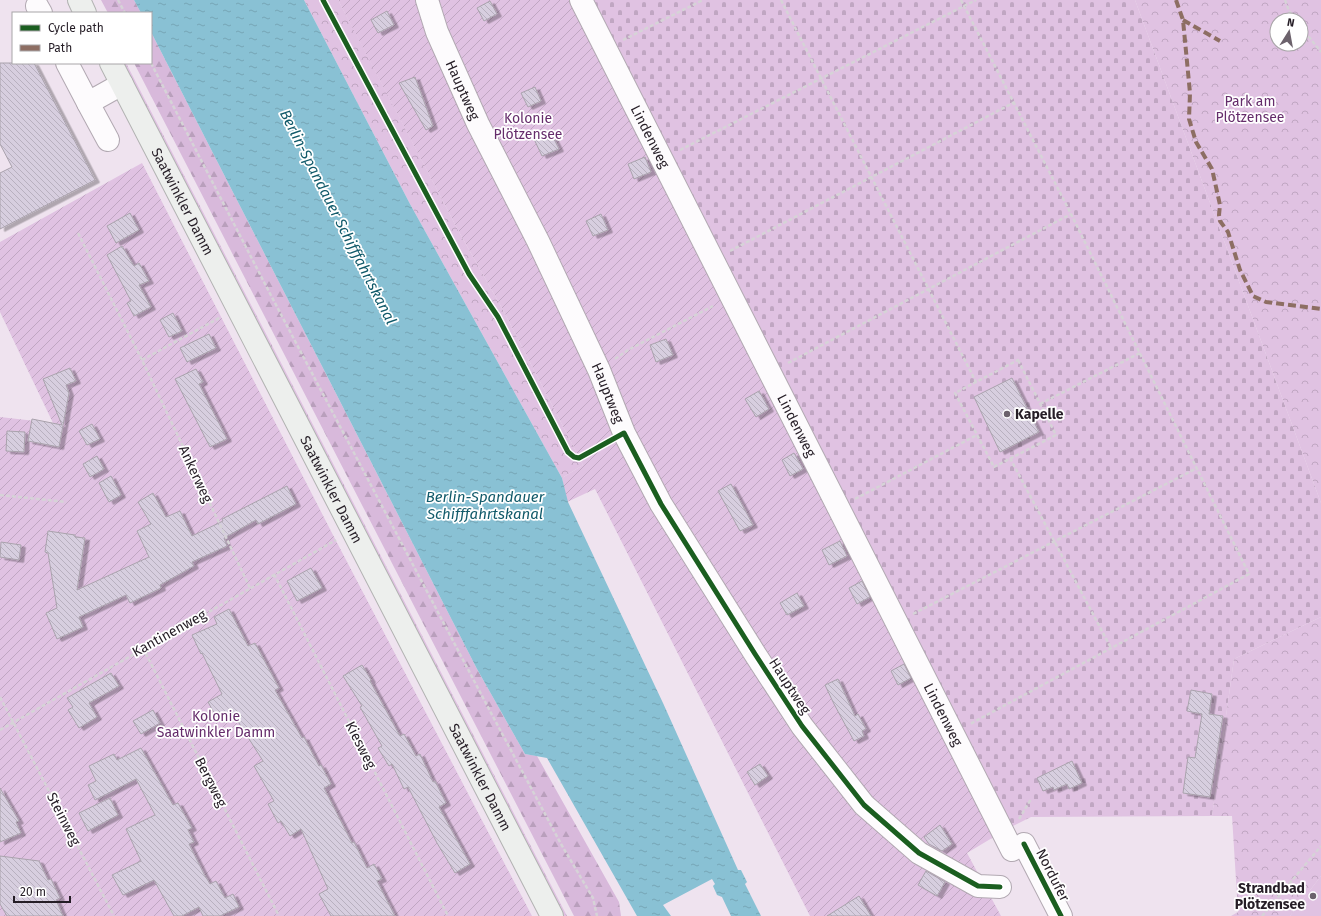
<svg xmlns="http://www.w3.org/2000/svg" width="1321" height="916" font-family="'Fira Sans',sans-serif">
  <defs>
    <pattern id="grass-tufts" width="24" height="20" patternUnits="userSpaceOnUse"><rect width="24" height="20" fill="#e0c2e2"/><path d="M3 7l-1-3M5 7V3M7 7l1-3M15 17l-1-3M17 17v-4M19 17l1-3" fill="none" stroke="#c0a6c2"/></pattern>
    <pattern id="forest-firs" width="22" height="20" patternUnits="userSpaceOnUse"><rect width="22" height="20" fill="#d8b9db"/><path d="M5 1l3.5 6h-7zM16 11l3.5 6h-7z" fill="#b99fbc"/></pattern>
    <pattern id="cemetery-stones" width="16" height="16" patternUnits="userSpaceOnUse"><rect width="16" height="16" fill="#e0c2e2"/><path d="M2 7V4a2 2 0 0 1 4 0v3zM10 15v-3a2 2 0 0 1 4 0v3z" fill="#c0a6c2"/></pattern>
    <pattern id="park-crowns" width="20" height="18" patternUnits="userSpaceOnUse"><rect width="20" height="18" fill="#e0c2e2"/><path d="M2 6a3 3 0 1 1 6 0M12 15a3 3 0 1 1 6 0" fill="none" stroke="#c0a6c2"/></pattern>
    <pattern id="garden-furrows" width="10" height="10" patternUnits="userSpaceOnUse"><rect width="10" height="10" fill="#e0c2e2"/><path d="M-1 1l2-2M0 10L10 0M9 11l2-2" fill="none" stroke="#c0a6c2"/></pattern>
    <pattern id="water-ripples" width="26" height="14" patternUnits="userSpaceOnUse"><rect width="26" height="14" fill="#89c1d4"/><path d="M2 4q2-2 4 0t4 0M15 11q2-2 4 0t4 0" fill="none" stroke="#76a5b6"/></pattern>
    <pattern id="building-back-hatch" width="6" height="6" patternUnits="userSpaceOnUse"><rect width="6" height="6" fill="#d7cedf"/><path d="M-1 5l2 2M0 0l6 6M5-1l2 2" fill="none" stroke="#b8b0bf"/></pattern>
    <filter id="shadow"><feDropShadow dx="4.5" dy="2.5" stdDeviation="0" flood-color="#0004"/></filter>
  </defs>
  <rect width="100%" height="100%" fill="#efe3ef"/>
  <path fill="url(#grass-tufts)" d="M 123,63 L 126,63 L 567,916 L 564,916 Z"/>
  <path fill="url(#forest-firs)" d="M 101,0 L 134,0 L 141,13 L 108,13 Z
    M 151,32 L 477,669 L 525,754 L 537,756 L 619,902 L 621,916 L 574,916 L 134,63 L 151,63 Z"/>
  <path fill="url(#cemetery-stones)" d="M 589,0 L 1135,0 L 1321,503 L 1321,617 L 1234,659 L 1212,816 L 1031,817 L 1007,829 Z"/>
  <path fill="url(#park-crowns)" fill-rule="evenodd" d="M 304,0 L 338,0 L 354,30 L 459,232 L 503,310 L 583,465 L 562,478 L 410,204 Z
    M 1135,0 L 1321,0 L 1321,503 ZM 1277,20 L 1301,20 L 1301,44 L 1277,44 Z
    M 1321,617 L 1321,876 L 1290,916 L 1231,916 L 1238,912 L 1232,816 L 1212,816 L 1234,659 Z"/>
  <path fill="url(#garden-furrows)" d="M 338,0 L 589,0 L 1007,829 L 967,853 L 1001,916 L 810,916 L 595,489 L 567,502 L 562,478 L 583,465 L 503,310 L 459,232 Z
    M 142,163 L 333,535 L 532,916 L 0,916 L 0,417 L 53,423 L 0,312 L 0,242 Z"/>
  <path fill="#e0c2e2" d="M 1321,876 L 1321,916 L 1290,916 Z"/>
  <path fill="url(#water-ripples)" d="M 134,0 L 304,0 L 410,204 L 562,478 L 568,502 L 663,703 L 738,870 L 741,870 L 747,882 L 745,884 L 761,916 L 731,916 L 722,897 L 717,895 L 713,886 L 715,884 L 712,879 L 663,905 L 671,916 L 637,916 L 547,758 L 525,754 L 477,669 L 151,32 L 151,13 L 141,13 Z"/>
  <path fill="url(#building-back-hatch)" stroke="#a9a2ac" filter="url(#shadow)" d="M 490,1 L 497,14 L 484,21 L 477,8 Z
    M 387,11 L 394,25 L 378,33 L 371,20 Z
    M 0,63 L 34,63 L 95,180 L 0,229 L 0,173 L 12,167 L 0,144 Z
    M 415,77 L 433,126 L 426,130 L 399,83 Z
    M 535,87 L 541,101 L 528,107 L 521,93 Z
    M 550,131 L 559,149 L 542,156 L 534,139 Z
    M 645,157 L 651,172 L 634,179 L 628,164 Z
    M 130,213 L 139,230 L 116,243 L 107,226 Z
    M 601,214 L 608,230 L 593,236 L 586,221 Z
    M 122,246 L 134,266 L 139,263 L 149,281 L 139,285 L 151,307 L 134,316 L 127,303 L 131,301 L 107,255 Z
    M 173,313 L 182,331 L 169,337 L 160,320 Z
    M 209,334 L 216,348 L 187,362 L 180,348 Z
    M 666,339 L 673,355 L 656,362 L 650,345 Z
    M 70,368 L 76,381 L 66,385 L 69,393 L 59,447 L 28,441 L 32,419 L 62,425 L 43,379 Z
    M 196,369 L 203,382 L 199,384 L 227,439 L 210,447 L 175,379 Z
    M 1012,378 L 1039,432 L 1000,452 L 974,397 Z
    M 759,391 L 769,409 L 756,417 L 745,399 Z
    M 92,424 L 100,439 L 87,445 L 79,431 Z
    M 7,431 L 25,432 L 24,452 L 6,451 Z
    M 794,453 L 803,469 L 790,476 L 782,460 Z
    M 97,456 L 104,469 L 90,477 L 83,464 Z
    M 111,476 L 121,495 L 109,502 L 99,483 Z
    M 731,484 L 753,525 L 740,531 L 718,491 Z
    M 287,486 L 296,504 L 258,524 L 256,520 L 224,538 L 227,546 L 192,562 L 194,566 L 160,585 L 161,588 L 130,603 L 126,595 L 79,617 L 83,627 L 57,639 L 46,613 L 57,608 L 48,553 L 45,552 L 48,531 L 75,535 L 75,537 L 85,538 L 77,590 L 149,557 L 137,531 L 151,524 L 138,502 L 153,493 L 166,517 L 180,511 L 192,536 L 223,521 L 222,519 Z
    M 840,541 L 847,556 L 829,565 L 822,550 Z
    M 1,542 L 21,545 L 19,560 L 0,557 Z
    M 311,568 L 322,588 L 297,601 L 287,581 Z
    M 862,581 L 870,597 L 857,604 L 849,588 Z
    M 797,593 L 804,606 L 787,615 L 780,603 Z
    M 229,609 L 248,646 L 255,643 L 279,688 L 275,690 L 302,738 L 304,737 L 319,766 L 321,765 L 331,784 L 324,788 L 352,843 L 354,842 L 367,868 L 374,864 L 382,879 L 377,881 L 395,916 L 331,916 L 319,894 L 328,889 L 301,829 L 290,836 L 281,821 L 278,823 L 268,804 L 274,801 L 254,766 L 263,761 L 232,712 L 218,720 L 208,702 L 222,694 L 202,653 L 201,654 L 192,635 L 217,624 L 214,617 Z
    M 904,664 L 911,678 L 898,685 L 891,671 Z
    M 362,665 L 371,680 L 370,681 L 400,736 L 404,734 L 416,756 L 420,754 L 433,782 L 435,781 L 446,803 L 439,807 L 470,864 L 455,873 L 437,843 L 408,787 L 404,789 L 392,764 L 389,766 L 378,748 L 382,746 L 360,707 L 362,706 L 343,676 Z
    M 111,673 L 119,686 L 89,703 L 97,717 L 79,728 L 68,710 L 73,707 L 67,698 Z
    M 838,679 L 855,716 L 858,714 L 866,729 L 862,731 L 864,736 L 854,741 L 834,704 L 825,685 Z
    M 1191,690 L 1212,694 L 1209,714 L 1223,716 L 1210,797 L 1183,793 L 1188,757 L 1195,758 L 1202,714 L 1187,711 Z
    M 153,710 L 160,723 L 141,734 L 133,721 Z
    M 141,748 L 173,805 L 178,803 L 192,828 L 188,830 L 194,842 L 189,844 L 204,874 L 210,884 L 216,881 L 225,898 L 233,894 L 239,907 L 220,916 L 203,916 L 199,907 L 182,916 L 174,916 L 154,880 L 123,895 L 112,875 L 141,861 L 126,829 L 155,815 L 136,779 L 95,800 L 88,785 L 96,781 L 89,766 L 114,754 L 117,760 Z
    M 1072,761 L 1082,783 L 1069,789 L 1067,784 L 1054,790 L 1053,787 L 1043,791 L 1037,778 Z
    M 760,764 L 768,776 L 755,785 L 747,772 Z
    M 0,788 L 19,821 L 16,822 L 21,833 L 0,842 Z
    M 110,798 L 118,815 L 88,831 L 79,813 Z
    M 940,825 L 952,844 L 942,851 L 929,844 L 924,837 Z
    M 0,856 L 39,861 L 48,880 L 51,879 L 60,898 L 56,900 L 63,916 L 7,916 L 0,904 Z
    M 926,871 L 945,882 L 937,896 L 918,885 Z
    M 859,896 L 871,916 L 827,916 Z"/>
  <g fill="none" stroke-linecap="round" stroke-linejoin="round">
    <g stroke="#b2a9b2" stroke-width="24">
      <g id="minor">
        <path id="s1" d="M 427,0 L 437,32 L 478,124 L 538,241 L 599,370 L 624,433 L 661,504 L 755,654 L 802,726 L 864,805 L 919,853 L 978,886 L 1000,887"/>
        <path id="s2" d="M 581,0 L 1012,850"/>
        <path d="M 37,6 L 41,13"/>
        <path d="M 67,63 L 88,103 L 122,84"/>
        <path d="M 88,103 L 108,140"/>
        <path d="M 1024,844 L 1061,916"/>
      </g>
    </g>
    <g stroke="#b2b3b2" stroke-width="24">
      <g id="major">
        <path d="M 79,0 L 85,13"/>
        <path id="s3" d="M 111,63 L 552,916"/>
      </g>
    </g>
    <path stroke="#d6d3d7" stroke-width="2.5" stroke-dasharray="4 2" stroke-linecap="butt" d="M 118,0 L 125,13
      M 781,0 L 976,382
      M 961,0 L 1071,214 L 1249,574 L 970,724
      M 1285,0 L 1289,11 L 1296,20
      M 1301,27 L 1321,52
      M 623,40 L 703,0
      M 151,63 L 265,284 L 490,711 L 561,844 L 593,898 L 597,916
      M 680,150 L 976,0
      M 78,233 L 142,360 L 250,588
      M 730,251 L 1013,103
      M 615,359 L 628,350 L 713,306
      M 142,360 L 221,317
      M 1018,360 L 1056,435 L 994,467 L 955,393 Z
      M 788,363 L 1071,214
      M 1040,404 L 1140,353
      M 1010,458 L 1111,648
      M 0,495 L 66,502
      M 855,499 L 977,435
      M 274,574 L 448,916
      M 913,614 L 1197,468
      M 143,648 L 279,916
      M 0,697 L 114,916
      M 0,730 L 336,540
      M 1019,819 L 1031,799
      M 1262,916 L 1321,846"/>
    <use href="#minor" stroke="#fdfbfd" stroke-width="22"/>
    <use href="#major" stroke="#edefed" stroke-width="22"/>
    <path stroke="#8d6e63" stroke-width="4" stroke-dasharray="8 4" stroke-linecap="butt" d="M 1176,0 L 1183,20 L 1190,93 L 1189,119 L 1196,142 L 1212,169 L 1220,205 L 1219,215 L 1220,221 L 1228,232 L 1240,270 L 1253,296 L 1266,302 L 1321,309
      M 1183,20 L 1220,41"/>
    <g stroke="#fff" stroke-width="8">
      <path id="cycleway" d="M 323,0 L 469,274 L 498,317 L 568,452 L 574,457 L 579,458 L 624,433 L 661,504 L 755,654 L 802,726 L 864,805 L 919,853 L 978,886 L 1000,887
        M 1024,844 L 1061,916"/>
    </g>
    <use href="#cycleway" stroke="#1b5e20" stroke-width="5"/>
  </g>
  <g fill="#6c626c" stroke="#fff" stroke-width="1.5">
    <circle cx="1007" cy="414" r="4"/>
    <circle cx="1313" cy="896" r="4"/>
  </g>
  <g text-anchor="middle" stroke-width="3.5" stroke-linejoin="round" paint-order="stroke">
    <g font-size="14" fill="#251d26" stroke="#fff">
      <text dy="5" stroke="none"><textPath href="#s1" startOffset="97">Hauptweg</textPath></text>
      <text dy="5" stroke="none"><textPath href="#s2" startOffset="153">Lindenweg</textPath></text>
      <text dy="5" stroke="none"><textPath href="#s3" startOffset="156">Saatwinkler Damm</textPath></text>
      <text dy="5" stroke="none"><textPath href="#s1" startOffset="433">Hauptweg</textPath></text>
      <text dy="5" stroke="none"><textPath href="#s2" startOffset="477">Lindenweg</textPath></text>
      <text transform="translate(196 474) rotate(65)" y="5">Ankerweg</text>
      <text dy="5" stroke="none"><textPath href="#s3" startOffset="480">Saatwinkler Damm</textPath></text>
      <text transform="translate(169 633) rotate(-29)" y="5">Kantinenweg</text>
      <text transform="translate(790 686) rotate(57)" y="5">Hauptweg</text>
      <text dy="5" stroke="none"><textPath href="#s2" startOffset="801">Lindenweg</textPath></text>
      <text transform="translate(361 745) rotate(63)" y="5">Kiesweg</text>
      <text dy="5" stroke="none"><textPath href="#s3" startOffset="804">Saatwinkler Damm</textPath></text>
      <text transform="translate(211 782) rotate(63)" y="5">Bergweg</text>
      <text transform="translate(64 819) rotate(63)" y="5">Steinweg</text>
      <text transform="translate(1053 875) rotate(63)" y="5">Nordufer</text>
    </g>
    <g font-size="14" fill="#652c6b" stroke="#fff">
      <text x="1250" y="106">Park am<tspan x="1250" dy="16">Plötzensee</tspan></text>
      <text x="528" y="123">Kolonie<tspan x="528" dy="16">Plötzensee</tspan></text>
      <text x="216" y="721">Kolonie<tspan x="216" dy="16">Saatwinkler Damm</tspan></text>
    </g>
    <g font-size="14" font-weight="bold" fill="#251d26" stroke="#fff" text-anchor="start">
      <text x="1015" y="419">Kapelle</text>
      <text x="1305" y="893" text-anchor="end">Strandbad<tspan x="1305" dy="16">Plötzensee</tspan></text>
    </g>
    <g font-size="15" font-style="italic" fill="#115a6a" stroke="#fff">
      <text transform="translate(338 217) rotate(63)" y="5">Berlin-Spandauer Schifffahrtskanal</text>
      <text x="485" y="502">Berlin-Spandauer<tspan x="485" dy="17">Schifffahrtskanal</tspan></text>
    </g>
  </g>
  <rect x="12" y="12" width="140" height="52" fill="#ffffff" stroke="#a8a5a8"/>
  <rect x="20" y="25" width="20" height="6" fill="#1b5e20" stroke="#a8a5a8"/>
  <text x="48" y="32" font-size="12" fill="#251d26">Cycle path</text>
  <rect x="20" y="45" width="20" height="6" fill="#8d6e63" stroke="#a8a5a8"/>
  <text x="48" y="52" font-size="12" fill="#251d26">Path</text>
  <g transform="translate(1289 32) rotate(11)"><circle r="19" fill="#ffffff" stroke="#a8a5a8"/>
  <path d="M0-3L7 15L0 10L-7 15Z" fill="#6c626c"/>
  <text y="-6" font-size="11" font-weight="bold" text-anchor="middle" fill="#251d26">N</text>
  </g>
  <path d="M14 896v6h56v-6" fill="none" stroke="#251d26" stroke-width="2"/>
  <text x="20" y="896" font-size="12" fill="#251d26" stroke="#ffffff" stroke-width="3" paint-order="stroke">20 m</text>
</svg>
